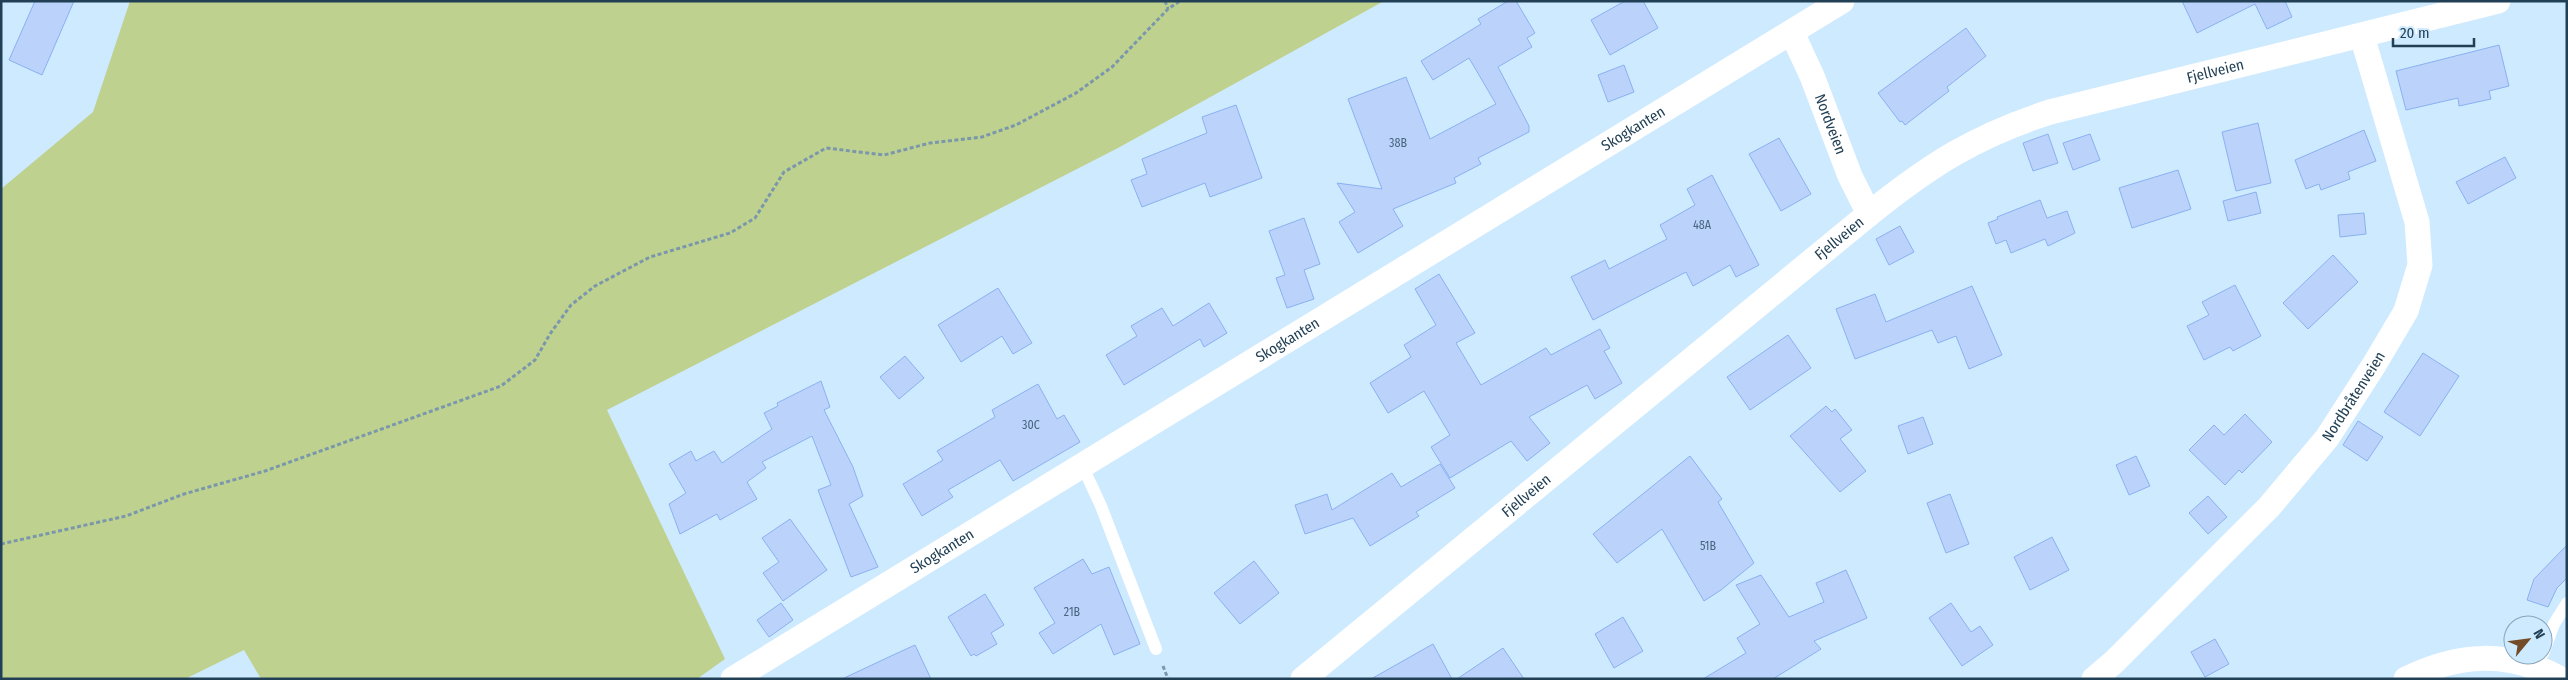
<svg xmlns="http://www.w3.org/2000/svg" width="2568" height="680" font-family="'Fira Sans Condensed',sans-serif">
  <rect width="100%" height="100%" fill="#ceeaff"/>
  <path fill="#bfd18e" d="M 130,1 L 1384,1 L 1118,148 L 607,410 L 725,659 L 697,679 L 261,679 L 244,650 L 185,679 L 1,679 L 1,189 L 93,112 Z"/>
  <path fill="#bbd3fb" stroke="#8ab0f1" d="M 35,1 L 74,1 L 42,75 L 9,60 Z
    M 1508,1 L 1516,1 L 1535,33 L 1527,38 L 1532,47 L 1498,67 L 1529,126 L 1529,132 L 1478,158 L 1481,164 L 1454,178 L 1456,183 L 1393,209 L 1403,226 L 1358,253 L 1339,222 L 1355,212 L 1337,183 L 1382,189 L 1348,99 L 1406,77 L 1430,139 L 1496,104 L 1469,58 L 1433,80 L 1421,61 L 1481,24 L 1478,19 Z
    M 1625,1 L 1643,1 L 1658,28 L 1610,55 L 1591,20 Z
    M 2182,1 L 2285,1 L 2292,17 L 2267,29 L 2255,4 L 2197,33 Z
    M 1966,28 L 1986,56 L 1947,87 L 1949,91 L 1905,125 L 1902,121 L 1900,122 L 1878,93 Z
    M 2499,45 L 2509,86 L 2489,91 L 2491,99 L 2459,106 L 2458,98 L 2406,110 L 2396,71 Z
    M 1624,65 L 1634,92 L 1608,102 L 1598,75 Z
    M 1236,105 L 1262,178 L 1210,197 L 1205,183 L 1142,207 L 1131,180 L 1147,174 L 1142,159 L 1207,133 L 1202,117 Z
    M 2258,123 L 2271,183 L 2236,191 L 2222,132 Z
    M 2364,130 L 2376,161 L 2348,172 L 2350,179 L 2321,190 L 2319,184 L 2306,189 L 2295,160 Z
    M 2048,134 L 2058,163 L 2033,171 L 2023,143 Z
    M 2090,134 L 2100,160 L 2073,170 L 2063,143 Z
    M 1779,138 L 1811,194 L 1781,211 L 1749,154 Z
    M 2505,157 L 2516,178 L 2468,204 L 2456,182 Z
    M 2178,170 L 2191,209 L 2132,228 L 2119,188 Z
    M 1712,175 L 1759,265 L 1736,277 L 1730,265 L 1693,286 L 1686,272 L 1593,320 L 1571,277 L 1605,260 L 1609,269 L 1667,239 L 1660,225 L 1695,205 L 1687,189 Z
    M 2256,192 L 2261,213 L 2228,221 L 2223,201 Z
    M 2040,200 L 2047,218 L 2067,211 L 2075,233 L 2048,246 L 2045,239 L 2011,253 L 2006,240 L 1996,244 L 1988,223 L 1998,219 L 1997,217 Z
    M 2364,213 L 2366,234 L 2340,237 L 2338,215 Z
    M 1304,218 L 1320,264 L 1304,270 L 1314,299 L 1287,308 L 1276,278 L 1285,275 L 1269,231 Z
    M 1900,226 L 1914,252 L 1889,265 L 1876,239 Z
    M 2333,255 L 2358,282 L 2308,329 L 2283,303 Z
    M 1439,274 L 1475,333 L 1456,343 L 1481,385 L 1546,348 L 1551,355 L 1600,329 L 1610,348 L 1604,351 L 1622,383 L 1595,399 L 1587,385 L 1529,417 L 1550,443 L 1527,461 L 1511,441 L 1450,478 L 1431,447 L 1450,435 L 1424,391 L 1388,413 L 1370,383 L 1411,357 L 1404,345 L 1436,325 L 1415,289 Z
    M 2235,285 L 2261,336 L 2233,351 L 2230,347 L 2204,360 L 2187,326 L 2209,315 L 2202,302 Z
    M 1972,286 L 2002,355 L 1969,369 L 1956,336 L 1938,343 L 1932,330 L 1855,359 L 1836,309 L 1875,294 L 1886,322 Z
    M 998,288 L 1032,343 L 1013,354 L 1002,336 L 961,362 L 938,325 Z
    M 1209,303 L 1227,333 L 1204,347 L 1200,339 L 1124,385 L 1106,355 L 1137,336 L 1131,326 L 1162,308 L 1173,326 Z
    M 1788,335 L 1811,368 L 1750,410 L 1727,377 Z
    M 2423,353 L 2459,376 L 2420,436 L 2384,412 Z
    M 905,356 L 924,378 L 899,399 L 880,377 Z
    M 821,381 L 830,407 L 824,410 L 853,467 L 863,496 L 849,504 L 878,567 L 851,577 L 818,490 L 831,485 L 812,436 L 762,462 L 766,468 L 747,482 L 757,499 L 720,520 L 717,514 L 680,534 L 669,504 L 686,493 L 669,464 L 691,451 L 696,461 L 714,451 L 722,463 L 772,429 L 764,413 L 778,406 L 777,403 Z
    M 1038,384 L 1057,419 L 1064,415 L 1080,442 L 1013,481 L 1000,460 L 948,490 L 953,497 L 922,516 L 903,484 L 943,460 L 937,451 L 995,417 L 992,410 Z
    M 1826,406 L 1832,412 L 1835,409 L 1852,430 L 1840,439 L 1866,471 L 1840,492 L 1790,436 Z
    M 2245,414 L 2272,442 L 2242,473 L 2239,470 L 2225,485 L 2189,450 L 2214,425 L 2224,435 Z
    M 1923,417 L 1933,444 L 1908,454 L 1898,426 Z
    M 2358,421 L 2383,437 L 2367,461 L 2343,445 Z
    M 1690,456 L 1722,499 L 1718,502 L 1754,563 L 1721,590 L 1704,601 L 1662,529 L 1617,563 L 1593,534 Z
    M 2136,456 L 2150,486 L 2129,495 L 2116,465 Z
    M 1440,464 L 1455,488 L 1416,512 L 1419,516 L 1370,546 L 1353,518 L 1305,534 L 1295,505 L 1327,494 L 1332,510 L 1392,473 L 1401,487 Z
    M 1950,494 L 1969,544 L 1946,553 L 1927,503 Z
    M 2208,496 L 2227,517 L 2208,534 L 2189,513 Z
    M 790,519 L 827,570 L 783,601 L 763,573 L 779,562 L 762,538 Z
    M 2052,537 L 2069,570 L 2030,590 L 2014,557 Z
    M 2567,545 L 2567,578 L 2557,588 L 2548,607 L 2527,600 L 2534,579 Z
    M 1083,559 L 1092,574 L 1109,567 L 1140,644 L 1114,655 L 1101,624 L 1053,654 L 1039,633 L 1055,623 L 1034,588 Z
    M 1254,561 L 1279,593 L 1240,624 L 1214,593 Z
    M 1846,570 L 1867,618 L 1814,641 L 1821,649 L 1773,679 L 1703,679 L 1746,653 L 1737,638 L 1760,624 L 1736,585 L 1761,575 L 1789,617 L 1824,602 L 1816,583 Z
    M 985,594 L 1004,625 L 991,633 L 997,644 L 976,656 L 974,654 L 971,656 L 948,617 Z
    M 781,603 L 793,620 L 769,637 L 757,620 Z
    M 1951,603 L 1971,632 L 1980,626 L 1993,645 L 1962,666 L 1929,618 Z
    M 1623,617 L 1643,651 L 1614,668 L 1595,634 Z
    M 2215,639 L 2229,664 L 2205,677 L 2191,652 Z
    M 1433,644 L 1452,679 L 1371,679 Z
    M 915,645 L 931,679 L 842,679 L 891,656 Z
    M 1503,648 L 1524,679 L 1457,679 Z"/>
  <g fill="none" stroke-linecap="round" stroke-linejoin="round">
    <path stroke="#7a97ac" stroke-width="3" stroke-dasharray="4 2.5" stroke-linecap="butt" d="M 1165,1 L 1168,9
      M 1,544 L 126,516 L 184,494 L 265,471 L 501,386 L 535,360 L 550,334 L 571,305 L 595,286 L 650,257 L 730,233 L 755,218 L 784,172 L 826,148 L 884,155 L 930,143 L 982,137 L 1016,125 L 1076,93 L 1112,67 L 1168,9 L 1180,1
      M 1163,666 L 1168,679"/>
    <path stroke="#fff" stroke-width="12" d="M 1082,465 L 1101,506 L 1156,649
      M 2543,654 L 2554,624 L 2567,603"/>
    <g stroke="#fff" stroke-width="25">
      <path id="s1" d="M 1792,33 L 1812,76 L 1850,176 L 1869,214"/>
      <path id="s2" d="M 733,679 L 1842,1"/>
      <path id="s3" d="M 1303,679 L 1869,214 C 1930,165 1975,136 2050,112 L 2498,1"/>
      <path id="s4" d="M 2094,679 L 2114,662 L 2269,507 L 2327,438 L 2374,365 L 2406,311 L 2420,265 L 2417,222 L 2362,36"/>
      <path d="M 2406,679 C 2459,653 2508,650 2561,679"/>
    </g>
  </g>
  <g text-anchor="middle" stroke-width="4" stroke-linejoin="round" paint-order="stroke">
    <g font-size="12" fill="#48657e">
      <text x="1398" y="147">38B</text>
      <text x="1702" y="229">48A</text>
      <text x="1031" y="429">30C</text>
      <text x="1708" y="550">51B</text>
      <text x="1072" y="616">21B</text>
    </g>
    <g font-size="15" fill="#224055" stroke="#ceeaff">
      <text dy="5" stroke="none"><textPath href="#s3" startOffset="1112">Fjellveien</textPath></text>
      <text dy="5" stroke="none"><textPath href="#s1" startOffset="99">Nordveien</textPath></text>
      <text dy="5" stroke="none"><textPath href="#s2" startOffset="1055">Skogkanten</textPath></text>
      <text dy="5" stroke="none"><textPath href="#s3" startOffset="694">Fjellveien</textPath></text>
      <text dy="5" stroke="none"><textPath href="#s2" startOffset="650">Skogkanten</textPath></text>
      <text dy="5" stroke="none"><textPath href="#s4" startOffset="385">Nordbråtenveien</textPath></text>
      <text dy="5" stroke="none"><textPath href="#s3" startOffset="289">Fjellveien</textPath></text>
      <text dy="5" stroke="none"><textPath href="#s2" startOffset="245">Skogkanten</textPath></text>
    </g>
  </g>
  <rect width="2568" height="680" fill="none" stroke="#224055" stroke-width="5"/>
  <g transform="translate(2528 640) rotate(61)"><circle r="24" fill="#ceeaff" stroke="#89a6bb"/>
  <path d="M0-4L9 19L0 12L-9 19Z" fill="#734c2a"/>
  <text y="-8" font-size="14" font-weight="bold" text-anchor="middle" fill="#224055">N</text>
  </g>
  <path d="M2393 38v8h81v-8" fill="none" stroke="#224055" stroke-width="2.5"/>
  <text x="2400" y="38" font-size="15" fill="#224055" stroke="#ceeaff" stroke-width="4" paint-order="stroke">20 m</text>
</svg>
